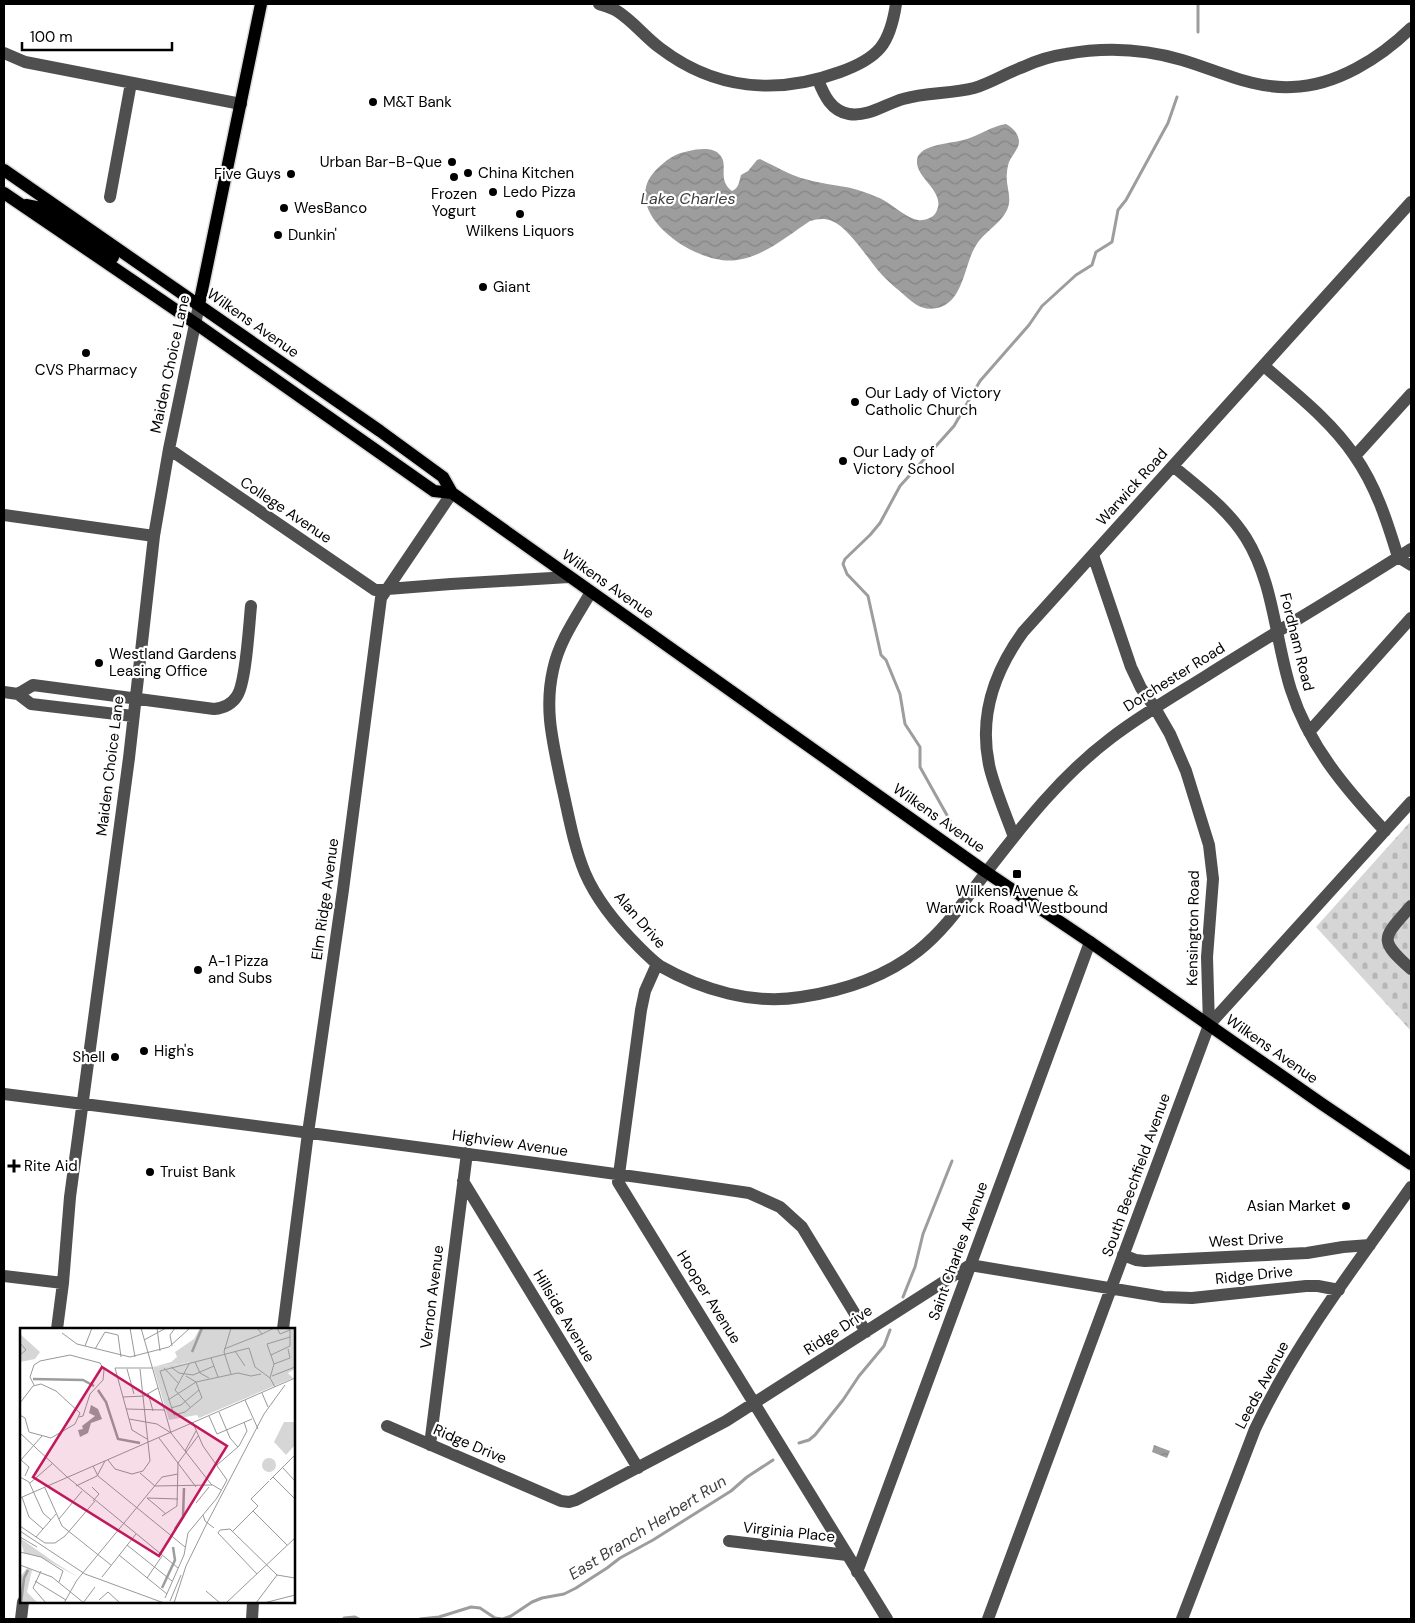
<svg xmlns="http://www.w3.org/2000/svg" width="1415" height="1623" font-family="'DM Sans',sans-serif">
  <defs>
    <pattern id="cemetery-stones" width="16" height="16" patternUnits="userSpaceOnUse" patternTransform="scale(1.25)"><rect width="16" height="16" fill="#d6d6d6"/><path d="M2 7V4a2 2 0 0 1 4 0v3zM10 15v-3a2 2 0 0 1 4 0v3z" fill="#b6b6b6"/></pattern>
    <pattern id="water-waves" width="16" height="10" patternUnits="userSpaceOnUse" patternTransform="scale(1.25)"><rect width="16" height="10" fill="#9d9d9d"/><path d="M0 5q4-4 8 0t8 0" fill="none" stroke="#858585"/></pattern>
  </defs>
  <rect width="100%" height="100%" fill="#fff"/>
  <path fill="url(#cemetery-stones)" d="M 1411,821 L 1411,1031 L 1316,927 Z"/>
  <path fill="url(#water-waves)" d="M 1006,124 C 1013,128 1018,133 1019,141 C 1019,149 1012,155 1009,162 C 1008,165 1007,169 1007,173 C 1005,185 1013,198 1007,210 C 1000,225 983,232 975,247 C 964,266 963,303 937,308 C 922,311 914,304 903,294 C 897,289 890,283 884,277 C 870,263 850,228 832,221 C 824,218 818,219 810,221 C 787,236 765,256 737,260 C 695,267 611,208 660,166 C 669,158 677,153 689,151 C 698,149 712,147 719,154 C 730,164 716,179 732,191 C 739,188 739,182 741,175 L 748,171 L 757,160 L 760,159 C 775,166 790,175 805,179 C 824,185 846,185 864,192 C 871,195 879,197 885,201 C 894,206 908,219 918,220 C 923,221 932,218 935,214 C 950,191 910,177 918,156 C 920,153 922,151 926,149 C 939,143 954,143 967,139 C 980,135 992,126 1006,124 Z
    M 1154,1445 L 1170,1451 L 1167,1458 L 1152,1452 Z"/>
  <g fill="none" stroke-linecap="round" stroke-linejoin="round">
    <path stroke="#9d9d9d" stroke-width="3" d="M 1198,4 L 1198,32
      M 953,826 L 920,767 L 920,747 L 905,724 L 900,694 L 886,660 L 881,655 L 868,596 L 847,574 L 843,564 L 845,559 L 870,535 L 880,523 L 900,486 L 954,426 L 980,381 L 1029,325 L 1042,306 L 1076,275 L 1092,265 L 1096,252 L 1112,242 L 1118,210 L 1126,200 L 1168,123 L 1177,97
      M 903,1297 L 915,1267 L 923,1234 L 952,1161
      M 799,1443 L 809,1440 L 815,1435 L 843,1400 L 859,1376 L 884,1346 L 890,1330
      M 344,1618 L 355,1617 L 359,1619
      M 420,1619 L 439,1617 L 471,1607 L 480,1608 L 495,1618 L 502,1619
      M 503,1619 L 511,1616 L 532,1602 L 542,1598 L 564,1594 L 576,1588 L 607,1568 L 620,1558 L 653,1540 L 731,1491 L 747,1477 L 773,1460"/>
    <g stroke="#dbdbdb" stroke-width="15">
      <path id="major" d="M 4,170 L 380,431 L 443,477 L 452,493
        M 4,193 L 195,323 L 434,491 L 452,493 L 986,872 L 1090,942 L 1322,1104 L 1411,1164
        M 26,205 L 41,208 L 113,257
        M 199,305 L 261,4"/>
    </g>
    <path stroke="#4f4f4f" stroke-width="12" d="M 599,4 C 605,6 612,8 617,11 C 633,21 645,37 660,48 C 715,90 777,95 840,72 C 879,58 890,44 896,4
      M 4,53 L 25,62 L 241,104
      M 818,80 C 824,95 831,111 849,114 C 869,117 885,104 903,99 C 926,92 951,94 974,88 C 991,83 1006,73 1023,67 C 1036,61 1051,56 1066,54 C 1104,47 1145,49 1182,60 C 1219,71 1253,89 1292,87 C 1336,86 1380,58 1411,28
      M 110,197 L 131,83
      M 1264,366 C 1296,394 1330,420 1354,455 C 1376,486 1387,521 1398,557 L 1411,565
      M 169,449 L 375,590 L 451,584 L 569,577
      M 1355,456 L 1411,394
      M 1173,466 C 1199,488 1228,509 1246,538 C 1274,583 1275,640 1291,690 C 1309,746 1346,789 1385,831
      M 4,515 L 154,536
      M 1093,555 L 1131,667 L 1141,688 L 1155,708 L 1170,734 L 1186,771 L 1209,845 L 1213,879 L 1207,957 L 1209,1025
      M 591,592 C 577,616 559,641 553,670 C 544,710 553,742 561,782 C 568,812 573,844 585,873 C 597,901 618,926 640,948 C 646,954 653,961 660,966 C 702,990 753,1005 801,997 C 842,991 885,977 918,951 C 947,928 966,898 988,870 C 1025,822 1062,775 1111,738 C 1141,715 1174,696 1206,676 C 1274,633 1344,592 1411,549
      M 4,692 L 18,694 L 31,704 L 133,716
      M 18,694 L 33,685 L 214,709 C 224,708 232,704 237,696 C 246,683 249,625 251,606
      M 1309,732 L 1411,618
      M 1014,837 C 1006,815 996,792 990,769 C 978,719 994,672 1023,632 L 1411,202
      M 1411,906 C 1383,938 1377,939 1411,969
      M 657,964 L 645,991 L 641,1010 L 618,1182 L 887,1619
      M 4,1094 C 252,1125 501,1157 749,1193 L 780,1207 L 802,1227 L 866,1332
      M 463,1181 L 638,1468
      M 1123,1255 L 1136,1260 L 1145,1261 L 1307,1253 L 1343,1247 L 1370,1245
      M 4,1276 L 63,1283
      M 57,1329 L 63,1283 L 70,1197 L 129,758 L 154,536 L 169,449 L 199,305
      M 283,1329 L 308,1133 L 343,890 L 381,598 L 452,493
      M 387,1426 L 561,1501 L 569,1502 L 576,1500 L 726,1421 L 970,1265 L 1163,1297 L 1192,1298 L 1306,1286 L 1318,1286 L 1339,1290
      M 430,1445 L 467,1153
      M 729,1541 L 847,1555
      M 857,1572 L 1090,942
      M 21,1619 L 23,1602
      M 252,1619 L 253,1602
      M 988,1619 L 1209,1025 L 1411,802
      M 1182,1619 L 1255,1429 C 1296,1342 1356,1265 1411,1187"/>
    <use href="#major" stroke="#000" stroke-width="12"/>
  </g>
  <g fill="#000" stroke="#fff" stroke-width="2">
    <circle cx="373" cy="102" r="5"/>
    <circle cx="452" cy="162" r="5"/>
    <circle cx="468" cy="173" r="5"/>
    <circle cx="291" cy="174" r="5"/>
    <circle cx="454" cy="177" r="5"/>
    <circle cx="493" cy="192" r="5"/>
    <circle cx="284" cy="208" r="5"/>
    <circle cx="520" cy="214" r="5"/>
    <circle cx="278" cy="235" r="5"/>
    <circle cx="483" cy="287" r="5"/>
    <circle cx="86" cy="353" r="5"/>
    <circle cx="855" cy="402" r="5"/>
    <circle cx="843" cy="461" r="5"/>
    <circle cx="99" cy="663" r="5"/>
    <rect x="1012" y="869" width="10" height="10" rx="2.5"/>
    <circle cx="198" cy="970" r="5"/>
    <circle cx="144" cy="1051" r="5"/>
    <circle cx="115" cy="1057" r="5"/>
    <path d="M11.5 1158.5h5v5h5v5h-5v5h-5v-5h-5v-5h5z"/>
    <circle cx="150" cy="1172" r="5"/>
    <circle cx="1346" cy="1206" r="5"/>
  </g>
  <g text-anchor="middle" stroke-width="4.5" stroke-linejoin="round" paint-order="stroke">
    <g font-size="15" fill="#000" stroke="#fff" text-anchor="start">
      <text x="383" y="107">M&amp;T Bank</text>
      <text x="442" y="167" text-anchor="end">Urban Bar-B-Que</text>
      <text x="478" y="178">China Kitchen</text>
      <text x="281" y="179" text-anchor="end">Five Guys</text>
      <text x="503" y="197">Ledo Pizza</text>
      <text x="454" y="199" text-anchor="middle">Frozen<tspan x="454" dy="17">Yogurt</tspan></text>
      <text x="294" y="213">WesBanco</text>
      <text x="520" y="236" text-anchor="middle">Wilkens Liquors</text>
      <text x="288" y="240">Dunkin'</text>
      <text x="493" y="292">Giant</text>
      <text x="86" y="375" text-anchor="middle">CVS Pharmacy</text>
      <text x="865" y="398">Our Lady of Victory<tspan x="865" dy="17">Catholic Church</tspan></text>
      <text x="853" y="457">Our Lady of<tspan x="853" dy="17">Victory School</tspan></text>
      <text x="109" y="659">Westland Gardens<tspan x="109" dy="17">Leasing Office</tspan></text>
      <text x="1017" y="896" text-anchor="middle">Wilkens Avenue &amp;<tspan x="1017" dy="17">Warwick Road Westbound</tspan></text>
      <text x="208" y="966">A-1 Pizza<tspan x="208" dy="17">and Subs</tspan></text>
      <text x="154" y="1056">High's</text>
      <text x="105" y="1062" text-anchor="end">Shell</text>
      <text x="24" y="1171">Rite Aid</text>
      <text x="160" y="1177">Truist Bank</text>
      <text x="1336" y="1211" text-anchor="end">Asian Market</text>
    </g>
    <g font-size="15" fill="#000" stroke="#fff">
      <text transform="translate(253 323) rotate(35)" y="5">Wilkens Avenue</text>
      <text transform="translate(170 364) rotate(-78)" y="5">Maiden Choice Lane</text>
      <text transform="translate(1132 487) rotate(-48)" y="5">Warwick Road</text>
      <text transform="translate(286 510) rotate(34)" y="5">College Avenue</text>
      <text transform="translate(608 584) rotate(35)" y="5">Wilkens Avenue</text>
      <text transform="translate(1297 642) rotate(76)" y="5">Fordham Road</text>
      <text transform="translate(1174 677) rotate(-32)" y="5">Dorchester Road</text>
      <text transform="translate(110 766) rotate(-83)" y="5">Maiden Choice Lane</text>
      <text transform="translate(939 818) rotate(35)" y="5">Wilkens Avenue</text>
      <text transform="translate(325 899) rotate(-82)" y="5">Elm Ridge Avenue</text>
      <text transform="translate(640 920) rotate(49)" y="5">Alan Drive</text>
      <text transform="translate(1193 928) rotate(-89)" y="5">Kensington Road</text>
      <text transform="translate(1272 1049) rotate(35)" y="5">Wilkens Avenue</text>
      <text transform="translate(510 1143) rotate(8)" y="5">Highview Avenue</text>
      <text transform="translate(1136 1175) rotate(-70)" y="5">South Beechfield Avenue</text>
      <text transform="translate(1246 1240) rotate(-3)" y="5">West Drive</text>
      <text transform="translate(958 1251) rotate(-70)" y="5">Saint Charles Avenue</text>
      <text transform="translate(1254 1275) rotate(-6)" y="5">Ridge Drive</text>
      <text transform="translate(432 1297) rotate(-83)" y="5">Vernon Avenue</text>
      <text transform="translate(709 1297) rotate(58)" y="5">Hooper Avenue</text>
      <text transform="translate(564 1316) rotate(59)" y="5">Hillside Avenue</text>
      <text transform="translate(838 1330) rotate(-33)" y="5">Ridge Drive</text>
      <text transform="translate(1262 1385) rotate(-62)" y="5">Leeds Avenue</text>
      <text transform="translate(470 1444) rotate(23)" y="5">Ridge Drive</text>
      <text transform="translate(789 1532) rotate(6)" y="5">Virginia Place</text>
    </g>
    <g font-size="16" font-style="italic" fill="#3e3e3e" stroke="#fff">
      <text x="688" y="204">Lake Charles</text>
      <text transform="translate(647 1527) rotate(-32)" y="6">East Branch Herbert Run</text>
    </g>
  </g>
  <g transform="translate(20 1328)">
    <rect width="275" height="275" fill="#fff"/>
    <path d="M 180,0 L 202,0 L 167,35 L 133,39 L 151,34 L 157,29 L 155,24 L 174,11 ZM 264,94 L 275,94 L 275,117 L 266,127 L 254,114 ZM 0,210 L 34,234 L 58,249 L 21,229 L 4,225 ZM 7,240 L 12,242 L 7,264 L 18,275 L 0,275 L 0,249 Z" fill="#d6d6d6"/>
    <path d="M 180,0 L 275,0 L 275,41 L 268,45 L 273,50 L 179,90 L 177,87 L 149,92 L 133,39 L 168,35 ZM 0,6 L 20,24 L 15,31 L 0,34 ZM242 137a7 7 0 1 1 14 0a7 7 0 1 1-14 0Z" fill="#d6d6d6"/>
    <path d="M 71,77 L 78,81 L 82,91 L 71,95 L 68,105 L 60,109 L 58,102 L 63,101 L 62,98 L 75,88 L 69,85 Z" fill="#9d9d9d"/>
    <path fill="none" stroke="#9d9d9d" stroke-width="2.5" d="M 172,24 L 182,0M 13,51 L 63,52 L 74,58M 78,62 L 86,74 L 98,111 L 120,115M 155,201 L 163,189 L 164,160M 142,260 L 155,232 L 153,219M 1,275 L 4,250 L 8,242"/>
    <path fill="none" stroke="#999" stroke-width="1" d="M 110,0 L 115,29M 121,0 L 151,105 L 191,156 L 201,162M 137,0 L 140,23M 211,0 L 204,24 L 211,46M 237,0 L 242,6 L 254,0M 257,0 L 260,6 L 270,2M 42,5 L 57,16 L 110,29 L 149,19 L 170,0M 124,12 L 146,0M 0,15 L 6,22 L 0,27M 65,18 L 72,0M 152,18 L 150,7 L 155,0M 75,21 L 85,4 L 98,7 L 101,29M 204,21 L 242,6M 215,23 L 225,38M 251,27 L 270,18 L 270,0M 191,30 L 198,49M 175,34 L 180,45 L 189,50M 169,36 L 155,62 L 170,79M 254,36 L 270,30 L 268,21M 151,39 L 159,45 L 173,47 L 194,38M 144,40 L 159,56M 107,41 L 114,66M 241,46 L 231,48 L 218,45 L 176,54 L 182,70 L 165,84 L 154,87 L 140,43 L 229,20 L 235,39 L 250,50 L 255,59M 252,48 L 275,39M 250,50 L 254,36 L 247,16 L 270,9M 14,57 L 10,49 L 14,37 L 20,33 L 50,27 L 80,35 L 84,42 L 83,52 L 70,66 L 63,88 L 59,89M 128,65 L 133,83M 242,65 L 248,79M 103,69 L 124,68 L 138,60M 148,72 L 176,54 L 166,48M 225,72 L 238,101M 0,75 L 13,58 L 21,56 L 36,63 L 60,85 L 55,96 L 31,110 L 9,104 L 5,90 L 0,87M 151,80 L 161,77 L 179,62M 106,81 L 145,82M 199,84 L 210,110 L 218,119M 189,88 L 197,106 L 232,91M 109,91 L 137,96 L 151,105M 0,105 L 46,148M 139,110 L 176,159M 127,111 L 112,102 L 95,40 L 133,40M 165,123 L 176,103M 1,132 L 9,139 L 5,148M 88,132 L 95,141 L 112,146 L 123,143 L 130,133 L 120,41M 0,133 L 22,108M 197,137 L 219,118 L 227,103 L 224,94M 73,138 L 78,148 L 165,219M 263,140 L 275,153M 120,145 L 135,158 L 192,157M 46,148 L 158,240M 77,148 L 85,133M 0,149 L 9,154 L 23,185 L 31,192M 253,149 L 275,171M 250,152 L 275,127M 10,155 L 33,135M 56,158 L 77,148M 72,159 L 79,166 L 73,173M 25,160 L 42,198 L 91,237M 2,169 L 9,189 L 23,201M 0,170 L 275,50M 127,170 L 158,171M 127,170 L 146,186M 176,175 L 189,159M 233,183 L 267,217M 183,187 L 185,193 L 194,200M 142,188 L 157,178 L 158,135 L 178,108M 39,191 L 62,163M 0,198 L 25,215 L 35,215 L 45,208 L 75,173M 0,203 L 65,246 L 144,275M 212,204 L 238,178 L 231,171 L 249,153M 0,209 L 17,219M 16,209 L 36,186M 107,217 L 152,253M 0,224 L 21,229 L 43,243 L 39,254M 99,227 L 147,266M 0,237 L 32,249 L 64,275M 21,243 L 13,260 L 26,275M 237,246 L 198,205 L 200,202 L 210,201 L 257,247 L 275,250M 82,249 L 116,206M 127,250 L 142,228M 15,253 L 46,272M 186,263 L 200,275M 145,270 L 164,227 L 168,205 L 197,170 L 207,152 L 183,118 L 173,95M 79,272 L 88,264 L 100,275M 150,273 L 161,247M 44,275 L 57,252 L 142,149 L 158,146M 63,275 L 75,259M 154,275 L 166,238 L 187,195 L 244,86 L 265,57M 206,275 L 275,210M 236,275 L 257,247M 244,275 L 275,267"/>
    <path fill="#c2185b" fill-opacity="0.15" stroke="#c2185b" stroke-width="2.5" d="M 82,39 L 207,118 L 139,228 L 13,149 Z"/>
    <rect width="275" height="275" fill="none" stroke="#000" stroke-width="2.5"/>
  </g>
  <rect width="1415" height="1623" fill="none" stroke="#000000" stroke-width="10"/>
  <path d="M22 42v8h150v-8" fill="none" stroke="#000000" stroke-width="2.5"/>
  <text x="30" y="42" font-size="15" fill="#000000" stroke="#ffffff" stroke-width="4" paint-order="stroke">100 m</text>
</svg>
